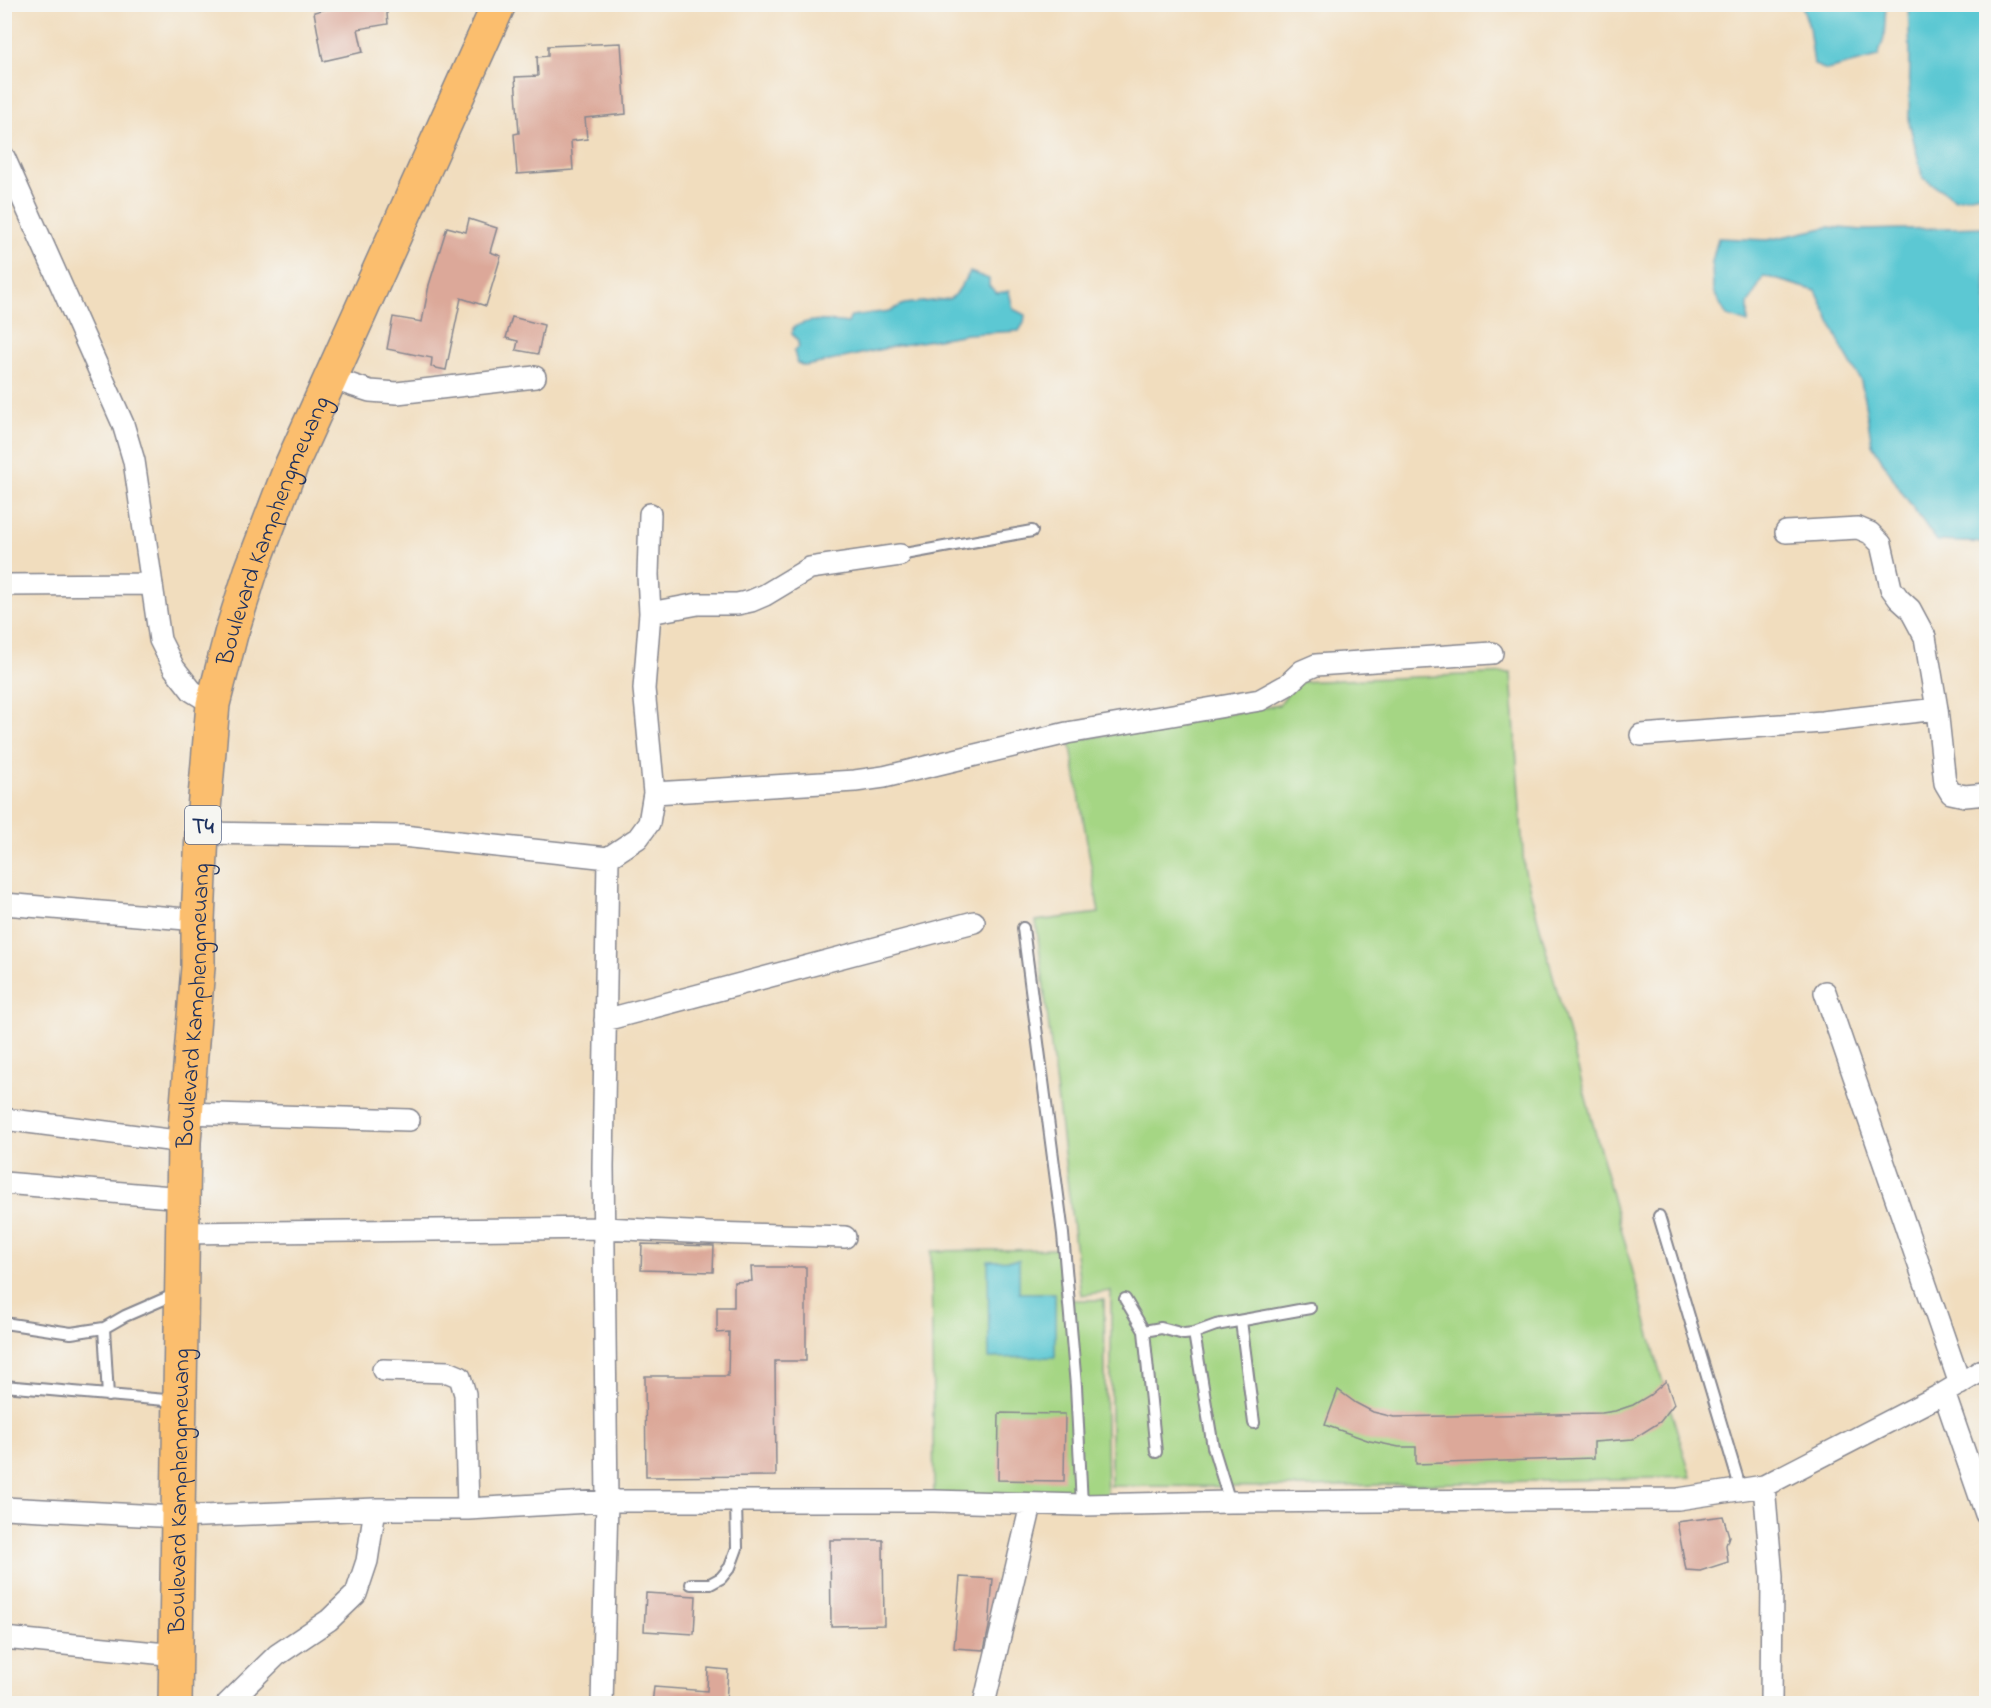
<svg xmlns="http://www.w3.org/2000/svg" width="1991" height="1708" font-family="'Indie Flower',sans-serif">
  <rect width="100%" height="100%" fill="#f6f6f2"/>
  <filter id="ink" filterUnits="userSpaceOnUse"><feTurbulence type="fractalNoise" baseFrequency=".0167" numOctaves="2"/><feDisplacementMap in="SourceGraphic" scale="12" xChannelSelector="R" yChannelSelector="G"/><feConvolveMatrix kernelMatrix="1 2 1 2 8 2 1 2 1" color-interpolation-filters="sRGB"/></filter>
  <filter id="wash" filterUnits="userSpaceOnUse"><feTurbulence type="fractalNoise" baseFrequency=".008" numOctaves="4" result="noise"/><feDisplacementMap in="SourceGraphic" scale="24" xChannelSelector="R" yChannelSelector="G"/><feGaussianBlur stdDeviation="1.35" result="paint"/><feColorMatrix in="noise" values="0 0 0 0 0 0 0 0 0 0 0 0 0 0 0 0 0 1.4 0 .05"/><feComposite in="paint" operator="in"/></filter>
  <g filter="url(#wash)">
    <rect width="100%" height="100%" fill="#f1ddbe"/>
    <path fill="#a5d684" stroke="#608271" stroke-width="1.5" d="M 1511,673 L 1524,868 L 1665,1391 L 1691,1477 L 1306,1487 L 1111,1486 L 1111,1291 L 1081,1295 L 1036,921 L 1099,913 L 1070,741 L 1279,705 L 1296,682 Z
      M 1060,1249 L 1061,1300 L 1104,1300 L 1107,1503 L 934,1501 L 931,1251 Z"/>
    <path fill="#5cc8d3" stroke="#3c7c98" stroke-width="1.5" d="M 1802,5 L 1886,5 L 1884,38 L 1878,57 L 1827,70 L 1814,65 L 1809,27 Z
      M 1908,5 L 1986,5 L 1986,193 L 1955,199 L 1923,178 L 1909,122 L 1910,53 Z
      M 1828,227 L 1862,230 L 1986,227 L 1986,543 L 1937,541 L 1901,491 L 1872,444 L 1861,381 L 1843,350 L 1816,291 L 1764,276 L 1748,304 L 1748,323 L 1727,316 L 1713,291 L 1712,262 L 1718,238 L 1768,240 Z
      M 970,272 L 989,279 L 989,286 L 997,293 L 1009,291 L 1013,309 L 1025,315 L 1024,323 L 1019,331 L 967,334 L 896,346 L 821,363 L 805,366 L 797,363 L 794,351 L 799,347 L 797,339 L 792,334 L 793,328 C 808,317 831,321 848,323 L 851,316 L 890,311 L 904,304 L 949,299 L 956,294 Z
      M 1019,1260 L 1019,1293 L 1055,1293 L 1055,1357 L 989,1358 L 988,1261 Z"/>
    <g id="blocks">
      <path fill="#dca899" d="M 346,4 L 386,4 L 388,24 L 358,29 L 363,52 L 323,61 L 314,12 Z
        M 621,43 L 626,114 L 585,118 L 587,139 L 571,141 L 573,170 L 517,174 L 514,134 L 519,133 L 515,77 L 538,76 L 537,57 L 548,56 L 548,46 Z
        M 469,219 L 497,228 L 490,252 L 501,256 L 486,306 L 461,298 L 446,370 L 431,367 L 432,358 L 387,349 L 393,317 L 422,322 L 429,285 L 447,227 L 466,232 Z
        M 512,317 L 544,325 L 538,354 L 516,350 L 518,341 L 506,338 Z
        M 642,1244 L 714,1246 L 713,1272 L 641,1270 Z
        M 751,1267 L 806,1267 L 806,1361 L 775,1361 L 776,1476 L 646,1477 L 645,1376 L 728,1376 L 729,1332 L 717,1333 L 717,1307 L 734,1307 L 734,1282 L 752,1281 Z
        M 1666,1381 L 1674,1404 L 1660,1422 L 1633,1439 L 1594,1442 L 1594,1458 L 1416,1464 L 1416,1447 L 1399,1447 L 1370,1441 L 1325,1425 L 1338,1390 L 1356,1403 L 1373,1412 L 1394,1417 L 1602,1413 L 1615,1411 L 1633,1405 L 1650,1395 Z
        M 999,1413 L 1065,1414 L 1064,1481 L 998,1480 Z
        M 1723,1516 L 1729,1536 L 1726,1545 L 1728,1562 L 1700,1571 L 1686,1570 L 1677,1522 Z
        M 830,1540 L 883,1540 L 884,1625 L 831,1626 Z
        M 960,1577 L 993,1579 L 989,1627 L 984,1650 L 954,1648 Z
        M 646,1593 L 696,1596 L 694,1634 L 644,1631 Z
        M 708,1668 L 728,1670 L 726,1704 L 652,1704 L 654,1687 L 707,1691 Z"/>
    </g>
  </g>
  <g filter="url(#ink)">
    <use href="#blocks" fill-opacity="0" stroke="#86868e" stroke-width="1.5"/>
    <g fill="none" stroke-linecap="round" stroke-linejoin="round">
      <g stroke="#86868e" stroke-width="14">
        <path id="service" d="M 900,555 L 1032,531
          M 1023,928 L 1063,1234 L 1076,1386 L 1082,1505
          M 1659,1216 L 1741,1490
          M 1125,1299 L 1144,1331 L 1156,1452
          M 1241,1321 L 1254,1423
          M 4,1323 L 71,1333 L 104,1328 L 125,1316 L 178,1293
          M 104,1328 L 108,1396
          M 1144,1331 L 1161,1328 L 1184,1334 L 1194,1333 L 1216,1325 L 1310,1308
          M 1194,1333 L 1213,1447 L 1230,1502
          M 4,1386 L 177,1401
          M 691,1584 L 710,1584 L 721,1578 L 730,1567 L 737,1548 L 736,1501"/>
      </g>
      <g stroke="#86868e" stroke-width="24">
        <path id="minor" d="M 4,157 L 123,424 L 134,461 L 160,640 L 174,668 L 192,691 L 213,704
          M 330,378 L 370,391 L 397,393 L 535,377
          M 1786,532 L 1858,528 L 1870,533 L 1881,544 L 1891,588 L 1899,599 L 1910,609 L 1925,637 L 1937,709 L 1945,783 L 1951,793 L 1965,796 L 1986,794
          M 4,585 L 152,584
          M 650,613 L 698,604 L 737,604 L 751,601 L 765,595 L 810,568 L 900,555
          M 1641,735 L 1822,722 L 1937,709
          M 654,793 L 855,781 L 884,777 L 1067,733 L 1260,700 L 1287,685 L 1302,671 L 1316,665 L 1492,653
          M 202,833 L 403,836 L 608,858 L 638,838 L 649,823 L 654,793 L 644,689 L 650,613 L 648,575 L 650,514
          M 4,904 L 198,920
          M 1825,992 L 1960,1384
          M 605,1020 L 974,922
          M 186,1113 L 409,1120
          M 4,1119 L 184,1142
          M 4,1183 L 183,1198
          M 183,1233 L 604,1228 L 710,1233 L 845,1237
          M 383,1370 L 448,1372 L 460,1377 L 465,1394 L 468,1509
          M 1944,1393 L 1986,1514
          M 1764,1486 L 1772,1577 L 1771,1704
          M 4,1508 L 178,1517 L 375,1509 L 468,1509 L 607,1501 L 934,1501 L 1082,1505 L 1230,1502 L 1678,1499 L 1764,1486 L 1944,1393 L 1986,1368
          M 4,1638 L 176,1655
          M 227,1704 L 277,1655 L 329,1620 L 356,1594 L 367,1561 L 375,1509
          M 602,1704 L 607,1501 L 603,1167 L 608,858
          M 984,1704 L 1031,1505"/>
      </g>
      <g stroke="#86868e" stroke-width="36">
        <g id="primary">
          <path id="s1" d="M 175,1704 L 184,1142 L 198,967 L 198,920 L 202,833 L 213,704 L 231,634 L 251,571 L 291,466 L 499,4"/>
        </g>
      </g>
      <use href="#service" stroke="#fff" stroke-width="10"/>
      <use href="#minor" stroke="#fff" stroke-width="21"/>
      <use href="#primary" stroke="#fbbe6e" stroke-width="33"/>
    </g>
  </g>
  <g text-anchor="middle" stroke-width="5" stroke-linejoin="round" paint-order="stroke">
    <rect fill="#f6f6f2" stroke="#5d6b8a" stroke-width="1.5" x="185" y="806" width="36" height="38" rx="4.5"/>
    <g font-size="22" font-weight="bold" fill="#1b2f5e">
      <text x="203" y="833">T4</text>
    </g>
    <g font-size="24" fill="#1b2f5e" stroke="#f6f6f2">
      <text dy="8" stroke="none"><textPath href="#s1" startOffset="1185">Boulevard Kamphengmeuang</textPath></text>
      <text dy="8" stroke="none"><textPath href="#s1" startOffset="699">Boulevard Kamphengmeuang</textPath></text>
      <text dy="8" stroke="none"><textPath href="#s1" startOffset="213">Boulevard Kamphengmeuang</textPath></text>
    </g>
  </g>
  <rect width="1991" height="1708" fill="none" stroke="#f6f6f2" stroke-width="24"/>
</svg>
